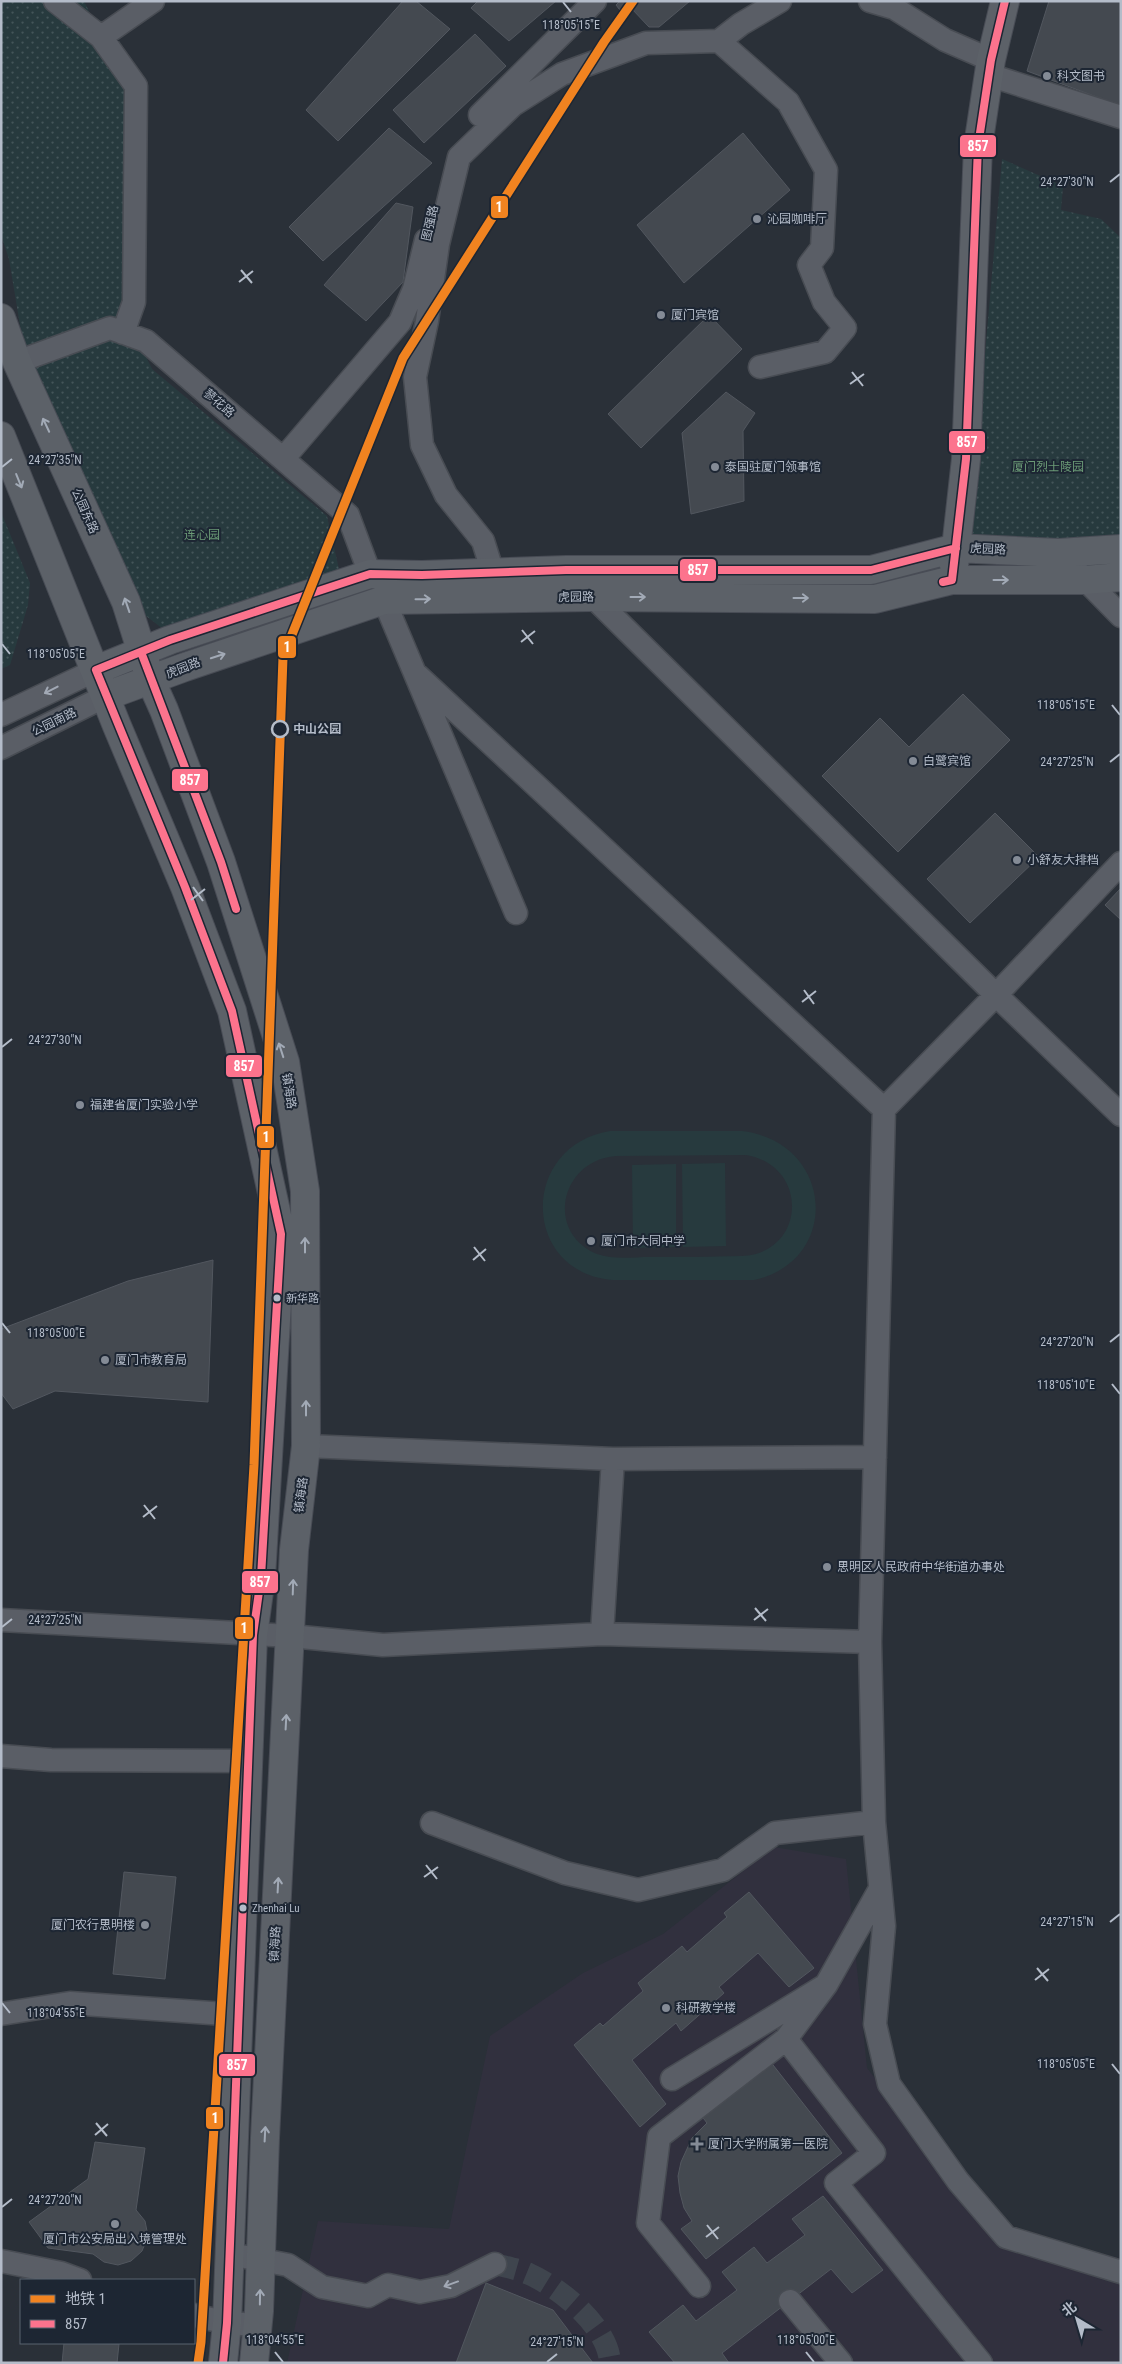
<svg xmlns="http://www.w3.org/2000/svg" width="1122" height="2364" font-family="'Roboto Condensed','Noto Sans SC',sans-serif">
  <defs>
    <pattern id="park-dots" width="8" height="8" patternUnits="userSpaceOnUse" patternTransform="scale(1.25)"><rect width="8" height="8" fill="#273a3e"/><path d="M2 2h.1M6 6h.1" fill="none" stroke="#445559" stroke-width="1.8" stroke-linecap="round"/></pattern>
  </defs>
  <rect width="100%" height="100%" fill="#2a3038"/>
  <path fill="#31303e" d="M 774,1847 L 846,1859 L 867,2068 L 998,2237 L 1104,2280 L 1121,2284 L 1121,2363 L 287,2363 L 318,2221 L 449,2229 L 490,2036 L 583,1973 L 663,1934 Z"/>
  <path fill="url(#park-dots)" d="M 1,1 L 84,1 L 129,94 L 124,313 L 152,369 L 327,516 L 343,587 L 180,642 L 120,596 L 25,355 L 9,259 L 1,235 Z
    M 1002,159 L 1063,186 L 1061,210 L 1101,219 L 1121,238 L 1121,535 L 968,550 Z
    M 1,512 L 30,583 L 28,605 L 10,665 L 1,669 Z"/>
  <path fill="#273a3e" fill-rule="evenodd" d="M 610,1131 L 742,1131 C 834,1142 842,1261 754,1280 L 613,1280 C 521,1273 519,1146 610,1131 ZM 746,1155 C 810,1166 806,1253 742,1256 C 711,1257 681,1257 650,1257 C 633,1257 613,1260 597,1254 C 544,1232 561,1160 616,1156 Z
    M 725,1163 L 726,1246 L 683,1247 L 682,1164 Z
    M 676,1164 L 676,1247 L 633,1248 L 632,1165 Z"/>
  <path fill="#444950" stroke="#52575f" d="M 403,1 L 416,1 L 450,29 L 338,141 L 306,110 Z
    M 478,1 L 556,1 L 509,41 L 471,8 Z
    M 620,1 L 690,1 L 659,27 L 649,27 L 631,8 L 623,14 L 616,5 Z
    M 1049,1 L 1121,1 L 1121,106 L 1027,71 Z
    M 475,34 L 506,66 L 424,143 L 393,110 Z
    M 389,128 L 432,163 L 323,261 L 289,227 Z
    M 743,133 L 790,190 L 684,283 L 637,225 Z
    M 396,203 L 413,207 L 403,282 L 366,321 L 324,285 Z
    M 709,315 L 742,349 L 641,448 L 608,414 Z
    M 726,392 L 755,413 L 743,431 L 744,501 L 691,514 L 682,433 Z
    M 963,694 L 1010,740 L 898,852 L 822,776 L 880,718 L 909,747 Z
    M 995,813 L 1039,857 L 970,923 L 927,879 Z
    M 1121,888 L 1121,920 L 1105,905 Z
    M 213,1260 L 208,1402 L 55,1391 L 13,1409 L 1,1393 L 1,1329 L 128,1281 Z
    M 124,1872 L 176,1877 L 165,1979 L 113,1974 Z
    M 749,1892 L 814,1968 L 789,1987 L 758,1953 L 719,1987 L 724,1993 L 681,2031 L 676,2023 L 632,2060 L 666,2104 L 640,2127 L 574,2045 L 600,2023 L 603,2026 L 643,1991 L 638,1983 L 682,1946 L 687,1952 L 727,1917 L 724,1913 Z
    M 766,2056 L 842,2153 L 706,2259 L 681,2229 L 692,2221 L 684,2208 L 680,2193 L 678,2176 L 681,2162 L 692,2138 L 707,2123 L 697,2110 Z
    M 95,2142 L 145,2148 L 136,2210 L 145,2221 L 148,2236 L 142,2251 L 131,2261 L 118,2265 L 104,2262 L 93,2254 L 48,2248 L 29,2222 L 88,2179 Z
    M 823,2196 L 883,2270 L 852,2293 L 831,2269 L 722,2353 L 729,2363 L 675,2363 L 649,2332 L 683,2305 L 696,2321 L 737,2290 L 722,2272 L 754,2247 L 767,2263 L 805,2235 L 792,2219 Z
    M 486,2283 L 553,2310 L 593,2363 L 456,2363 Z
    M 64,2343 L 119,2344 L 117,2363 L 62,2363 Z"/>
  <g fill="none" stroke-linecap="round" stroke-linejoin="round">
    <path stroke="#3f454e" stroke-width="22" stroke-dasharray="22 11" stroke-linecap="butt" d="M 495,2264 C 506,2267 518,2269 529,2274 C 559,2287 609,2327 610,2363"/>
    <g stroke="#484c53" stroke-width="25">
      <path id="minor" d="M 55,1 L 101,37 L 136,86 L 134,302 L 123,333
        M 870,1 L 894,8 L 945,40 L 991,60
        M 101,37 L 153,1
        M 719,41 L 788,102 L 826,170 L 822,248 L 809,265 L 824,302 L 845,328 L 825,352 L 760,367
        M 989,75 L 1121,117
        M 480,115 L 595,1
        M 17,362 L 110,328 L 146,341 L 348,515 L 370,574
        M 283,459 L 400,322 L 414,289 L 426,240
        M 1059,553 L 1121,616
        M 493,573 L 483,541 L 446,495 L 422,445 L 415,377 L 427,321 L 438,244 L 459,157 L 513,105 L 562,74 L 646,43 L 719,41 L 741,24 L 780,1
        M 586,590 L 996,995 L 1121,863
        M 384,600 L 516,913
        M 415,673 L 884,1109
        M 1,715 L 96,670
        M 1,748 L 106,696
        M 613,1459 L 875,1457
        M 1,1620 L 291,1636 L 383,1645 L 602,1634 L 613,1459 L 306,1446
        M 602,1634 L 870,1642 L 874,1822
        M 870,1642 L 884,1109 L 996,995 L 1121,1115
        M 1,1756 L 51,1760 L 249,1761
        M 432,1823 L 565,1873 L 638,1890 L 723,1870 L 775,1833 L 874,1822 L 884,1926 L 875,2024 L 889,2084 L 958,2181 L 1006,2237 L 1121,2272
        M 1,2014 L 70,2003 L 239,2015
        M 786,2039 L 826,1985 L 880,1889
        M 672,2079 L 826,1985
        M 230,2254 L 288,2265 L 322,2287 L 368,2296 L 388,2285 L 420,2292 L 451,2286 L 495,2264
        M 1,2261 L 61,2273 L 80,2280
        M 699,2286 L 648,2223 L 659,2137 L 786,2039 L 874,2153 L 836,2183 L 981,2363
        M 790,2301 L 841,2363
        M 194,2315 L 227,2323 L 258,2325"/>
    </g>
    <g stroke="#484c55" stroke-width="30">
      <path id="major" d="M 1,318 L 17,362 L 126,602 L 151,681 L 164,710 L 221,862 L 285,1062 L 305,1191 L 306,1446 L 294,1550 L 265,2138 L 259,2311 L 254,2363
        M 1,436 L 117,726 L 185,887 L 232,1011 L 281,1234 L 261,1577 L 253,1635 L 227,2323 L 223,2363
        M 954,566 L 966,459 L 978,146 L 991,60 L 1005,1
        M 96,670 L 170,640 L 370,574 L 422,575 L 566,570 L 871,570 L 956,548 L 1059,553 L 1121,549
        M 106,696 L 185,667 L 384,600 L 592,597 L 875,599 L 952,580 L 1085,580 L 1121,577"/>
    </g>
    <use href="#minor" stroke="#5a5e66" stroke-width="22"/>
    <use href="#major" stroke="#5c6168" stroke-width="28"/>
    <g stroke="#1d2633" stroke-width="11">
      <path id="bus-1" d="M 943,582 L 952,580 L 966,459 L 978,146 L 991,60 L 1005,1
        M 141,652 L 221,862 L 236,909
        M 223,2363 L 227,2323 L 253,1635 L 261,1577 L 281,1234 L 232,1011 L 185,887 L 96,670 L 170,640 L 370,574 L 422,575 L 566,570 L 871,570 L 956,548"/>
    </g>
    <use href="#bus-1" stroke="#fc738d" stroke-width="8"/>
    <g stroke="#1d2633" stroke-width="12">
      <path id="metro-1" d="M 198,2363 L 201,2342 L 254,1465 L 283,657 L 403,358 L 604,42 L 633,1"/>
    </g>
    <use href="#metro-1" stroke="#f18320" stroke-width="9"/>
  </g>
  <defs><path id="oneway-shaft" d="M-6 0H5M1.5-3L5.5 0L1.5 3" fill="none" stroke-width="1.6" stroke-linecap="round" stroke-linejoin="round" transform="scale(1.25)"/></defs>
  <g stroke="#a2aab6">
    <use href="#oneway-shaft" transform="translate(46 425) rotate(-115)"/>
    <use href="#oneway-shaft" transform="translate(19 481) rotate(68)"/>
    <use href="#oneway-shaft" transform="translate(1001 580)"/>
    <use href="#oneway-shaft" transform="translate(638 597)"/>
    <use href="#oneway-shaft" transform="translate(801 598)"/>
    <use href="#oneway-shaft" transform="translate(423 599) rotate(-1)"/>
    <use href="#oneway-shaft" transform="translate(127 605) rotate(-109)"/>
    <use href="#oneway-shaft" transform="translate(218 656) rotate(-18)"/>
    <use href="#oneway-shaft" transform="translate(281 1050) rotate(-108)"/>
    <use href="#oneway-shaft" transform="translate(305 1245) rotate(-90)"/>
    <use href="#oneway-shaft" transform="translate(306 1408) rotate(-90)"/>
    <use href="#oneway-shaft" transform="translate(293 1587) rotate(-88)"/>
    <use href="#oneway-shaft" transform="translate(286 1722) rotate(-87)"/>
    <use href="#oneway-shaft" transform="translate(278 1885) rotate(-87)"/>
    <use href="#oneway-shaft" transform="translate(265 2134) rotate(-87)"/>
    <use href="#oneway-shaft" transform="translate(260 2297) rotate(-89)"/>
  </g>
  <g stroke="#a2a9b5">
    <use href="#oneway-shaft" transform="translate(51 690) rotate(153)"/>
    <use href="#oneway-shaft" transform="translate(451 2284) rotate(160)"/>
  </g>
  <path fill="none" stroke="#b4bcc9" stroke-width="2" d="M 563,2 L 571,12M 1110,182 L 1120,174M 241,270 L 252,283M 239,282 L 253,271M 852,372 L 863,386M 850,384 L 864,374M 2,467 L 12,459M 522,630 L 533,644M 521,642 L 535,631M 2,644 L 10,654M 1112,705 L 1120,715M 1110,762 L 1120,754M 193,887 L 203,901M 191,900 L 205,889M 804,990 L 814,1004M 802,1002 L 816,991M 2,1047 L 12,1039M 474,1247 L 485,1261M 473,1260 L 486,1249M 2,1323 L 10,1333M 1110,1342 L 1120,1334M 1112,1384 L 1120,1394M 144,1505 L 155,1519M 143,1517 L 157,1506M 755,1608 L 766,1621M 754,1620 L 768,1609M 2,1627 L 12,1619M 426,1865 L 437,1879M 424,1877 L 438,1867M 1110,1922 L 1120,1914M 1037,1968 L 1048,1981M 1035,1980 L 1049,1969M 2,2003 L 10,2013M 1112,2064 L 1120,2074M 96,2123 L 107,2136M 95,2135 L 108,2124M 2,2207 L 12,2199M 707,2225 L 718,2239M 706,2237 L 719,2227M 275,2352 L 283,2362M 806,2352 L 814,2362M 547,2362 L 557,2354"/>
  <g fill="#848b96" stroke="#1d2633" stroke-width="2">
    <circle cx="1047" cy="76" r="5"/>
    <circle cx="757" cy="219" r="5"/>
    <circle cx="661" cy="315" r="5"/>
    <circle cx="715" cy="467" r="5"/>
    <circle cx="913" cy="761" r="5"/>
    <circle cx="1017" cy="860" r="5"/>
    <circle cx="80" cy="1105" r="5"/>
    <circle cx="591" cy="1241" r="5"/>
    <circle cx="105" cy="1360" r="5"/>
    <circle cx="827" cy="1567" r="5"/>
    <circle cx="145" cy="1925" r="5"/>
    <circle cx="666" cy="2008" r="5"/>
    <path d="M694.5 2136.5h5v5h5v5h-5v5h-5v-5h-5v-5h5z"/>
    <circle cx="115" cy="2224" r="5"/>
  </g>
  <circle fill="#1d2633" stroke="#b4bcc9" stroke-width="2.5" cx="280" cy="729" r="8"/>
  <g fill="#b4bcc9" stroke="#1d2633" stroke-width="2">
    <circle cx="277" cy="1298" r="4.5"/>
    <circle cx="243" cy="1908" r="4.5"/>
  </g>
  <g text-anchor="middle" stroke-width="4" stroke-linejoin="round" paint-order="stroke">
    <g font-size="11" fill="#b4bcc9" stroke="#1d2633" text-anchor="start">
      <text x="286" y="1302">新华路</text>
      <text x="252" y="1912">Zhenhai Lu</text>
    </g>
    <g font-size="12" fill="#b4bcc9" stroke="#1d2633" text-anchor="start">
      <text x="1057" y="80">科文图书</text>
      <text x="767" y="223">沁园咖啡厅</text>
      <text x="671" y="319">厦门宾馆</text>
      <text x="725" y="471">泰国驻厦门领事馆</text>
      <text x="923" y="765">白鹭宾馆</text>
      <text x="1027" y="864">小舒友大排档</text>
      <text x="90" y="1109">福建省厦门实验小学</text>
      <text x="601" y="1245">厦门市大同中学</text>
      <text x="115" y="1364">厦门市教育局</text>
      <text x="837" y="1571">思明区人民政府中华街道办事处</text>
      <text x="135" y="1929" text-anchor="end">厦门农行思明楼</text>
      <text x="676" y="2012">科研教学楼</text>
      <text x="708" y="2148">厦门大学附属第一医院</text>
      <text x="115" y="2243" text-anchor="middle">厦门市公安局出入境管理处</text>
    </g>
    <g font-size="12" fill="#b4bcc9" stroke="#1d2633">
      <text transform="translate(430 223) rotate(-77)" y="4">图强路</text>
      <text transform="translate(219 403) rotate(41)" y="4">蓼花路</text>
      <text transform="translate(85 511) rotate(66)" y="4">公园东路</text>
      <text transform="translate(988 549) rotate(3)" y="4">虎园路</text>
      <text transform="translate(576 597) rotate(-1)" y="4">虎园路</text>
      <text transform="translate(183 668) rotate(-21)" y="4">虎园路</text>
      <text transform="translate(54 722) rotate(-26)" y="4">公园南路</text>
      <text transform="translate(289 1091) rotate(81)" y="4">镇海路</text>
      <text transform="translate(301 1495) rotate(-83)" y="4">镇海路</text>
      <text transform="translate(275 1944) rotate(-87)" y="4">镇海路</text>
    </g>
    <g font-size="12" fill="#6b9a76" stroke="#1d2633">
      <text x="1048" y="471">厦门烈士陵园</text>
      <text x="202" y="539">连心园</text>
    </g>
    <g font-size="12" font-weight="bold" fill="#b4bcc9" stroke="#1d2633" text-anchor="start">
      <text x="293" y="733">中山公园</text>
    </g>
  </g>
  <g font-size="12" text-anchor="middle" fill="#b4bcc9" stroke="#1d2633" stroke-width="4" stroke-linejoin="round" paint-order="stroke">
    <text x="571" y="29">118°05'15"E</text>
    <text x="1067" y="186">24°27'30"N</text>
    <text x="55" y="464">24°27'35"N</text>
    <text x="56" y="658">118°05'05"E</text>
    <text x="1066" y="709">118°05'15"E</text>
    <text x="1067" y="766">24°27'25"N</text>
    <text x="55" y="1044">24°27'30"N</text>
    <text x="56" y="1337">118°05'00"E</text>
    <text x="1067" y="1346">24°27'20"N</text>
    <text x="1066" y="1389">118°05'10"E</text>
    <text x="55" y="1624">24°27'25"N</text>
    <text x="1067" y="1926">24°27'15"N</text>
    <text x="56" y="2017">118°04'55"E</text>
    <text x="1066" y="2068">118°05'05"E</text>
    <text x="55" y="2204">24°27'20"N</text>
    <text x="275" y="2344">118°04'55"E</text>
    <text x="806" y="2344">118°05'00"E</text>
    <text x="557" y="2346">24°27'15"N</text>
  </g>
  <g stroke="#1d2633" stroke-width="2">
    <rect x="959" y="134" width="38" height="24" rx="5" fill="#fc738d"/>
    <rect x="490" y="195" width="19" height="24" rx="5" fill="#f18320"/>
    <rect x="948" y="430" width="38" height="24" rx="5" fill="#fc738d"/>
    <rect x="679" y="558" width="38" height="24" rx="5" fill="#fc738d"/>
    <rect x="277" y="635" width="20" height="24" rx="5" fill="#f18320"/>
    <rect x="171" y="768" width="38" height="24" rx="5" fill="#fc738d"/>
    <rect x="225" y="1054" width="38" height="24" rx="5" fill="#fc738d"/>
    <rect x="256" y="1125" width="19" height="24" rx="5" fill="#f18320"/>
    <rect x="241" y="1570" width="38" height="24" rx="5" fill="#fc738d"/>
    <rect x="234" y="1616" width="20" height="24" rx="5" fill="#f18320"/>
    <rect x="218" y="2053" width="38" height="24" rx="5" fill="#fc738d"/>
    <rect x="205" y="2106" width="19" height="24" rx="5" fill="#f18320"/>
  </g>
  <g font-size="14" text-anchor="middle" font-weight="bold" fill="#fff">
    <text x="978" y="151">857</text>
    <text x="499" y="212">1</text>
    <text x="967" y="447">857</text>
    <text x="698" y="575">857</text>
    <text x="287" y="652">1</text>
    <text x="190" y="785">857</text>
    <text x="244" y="1071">857</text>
    <text x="266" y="1142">1</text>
    <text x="260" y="1587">857</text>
    <text x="244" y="1633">1</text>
    <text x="237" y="2070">857</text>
    <text x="215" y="2123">1</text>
  </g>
  <rect width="1122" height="2364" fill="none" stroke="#b4bcc9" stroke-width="5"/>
  <rect x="20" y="2279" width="175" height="65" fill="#1d2633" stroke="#59626f"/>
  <rect x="30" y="2295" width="25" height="8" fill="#f18320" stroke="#59626f"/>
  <text x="65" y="2304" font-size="15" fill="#b4bcc9">地铁 1</text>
  <rect x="30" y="2320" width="25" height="8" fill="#fc738d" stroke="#59626f"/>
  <text x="65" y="2329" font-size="15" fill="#b4bcc9">857</text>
  <g transform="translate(1077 2319) rotate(322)" stroke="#1d2633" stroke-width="4" paint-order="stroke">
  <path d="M0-4L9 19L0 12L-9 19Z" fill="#b4bcc9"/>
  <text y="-8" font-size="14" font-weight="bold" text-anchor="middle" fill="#b4bcc9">北</text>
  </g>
</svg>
